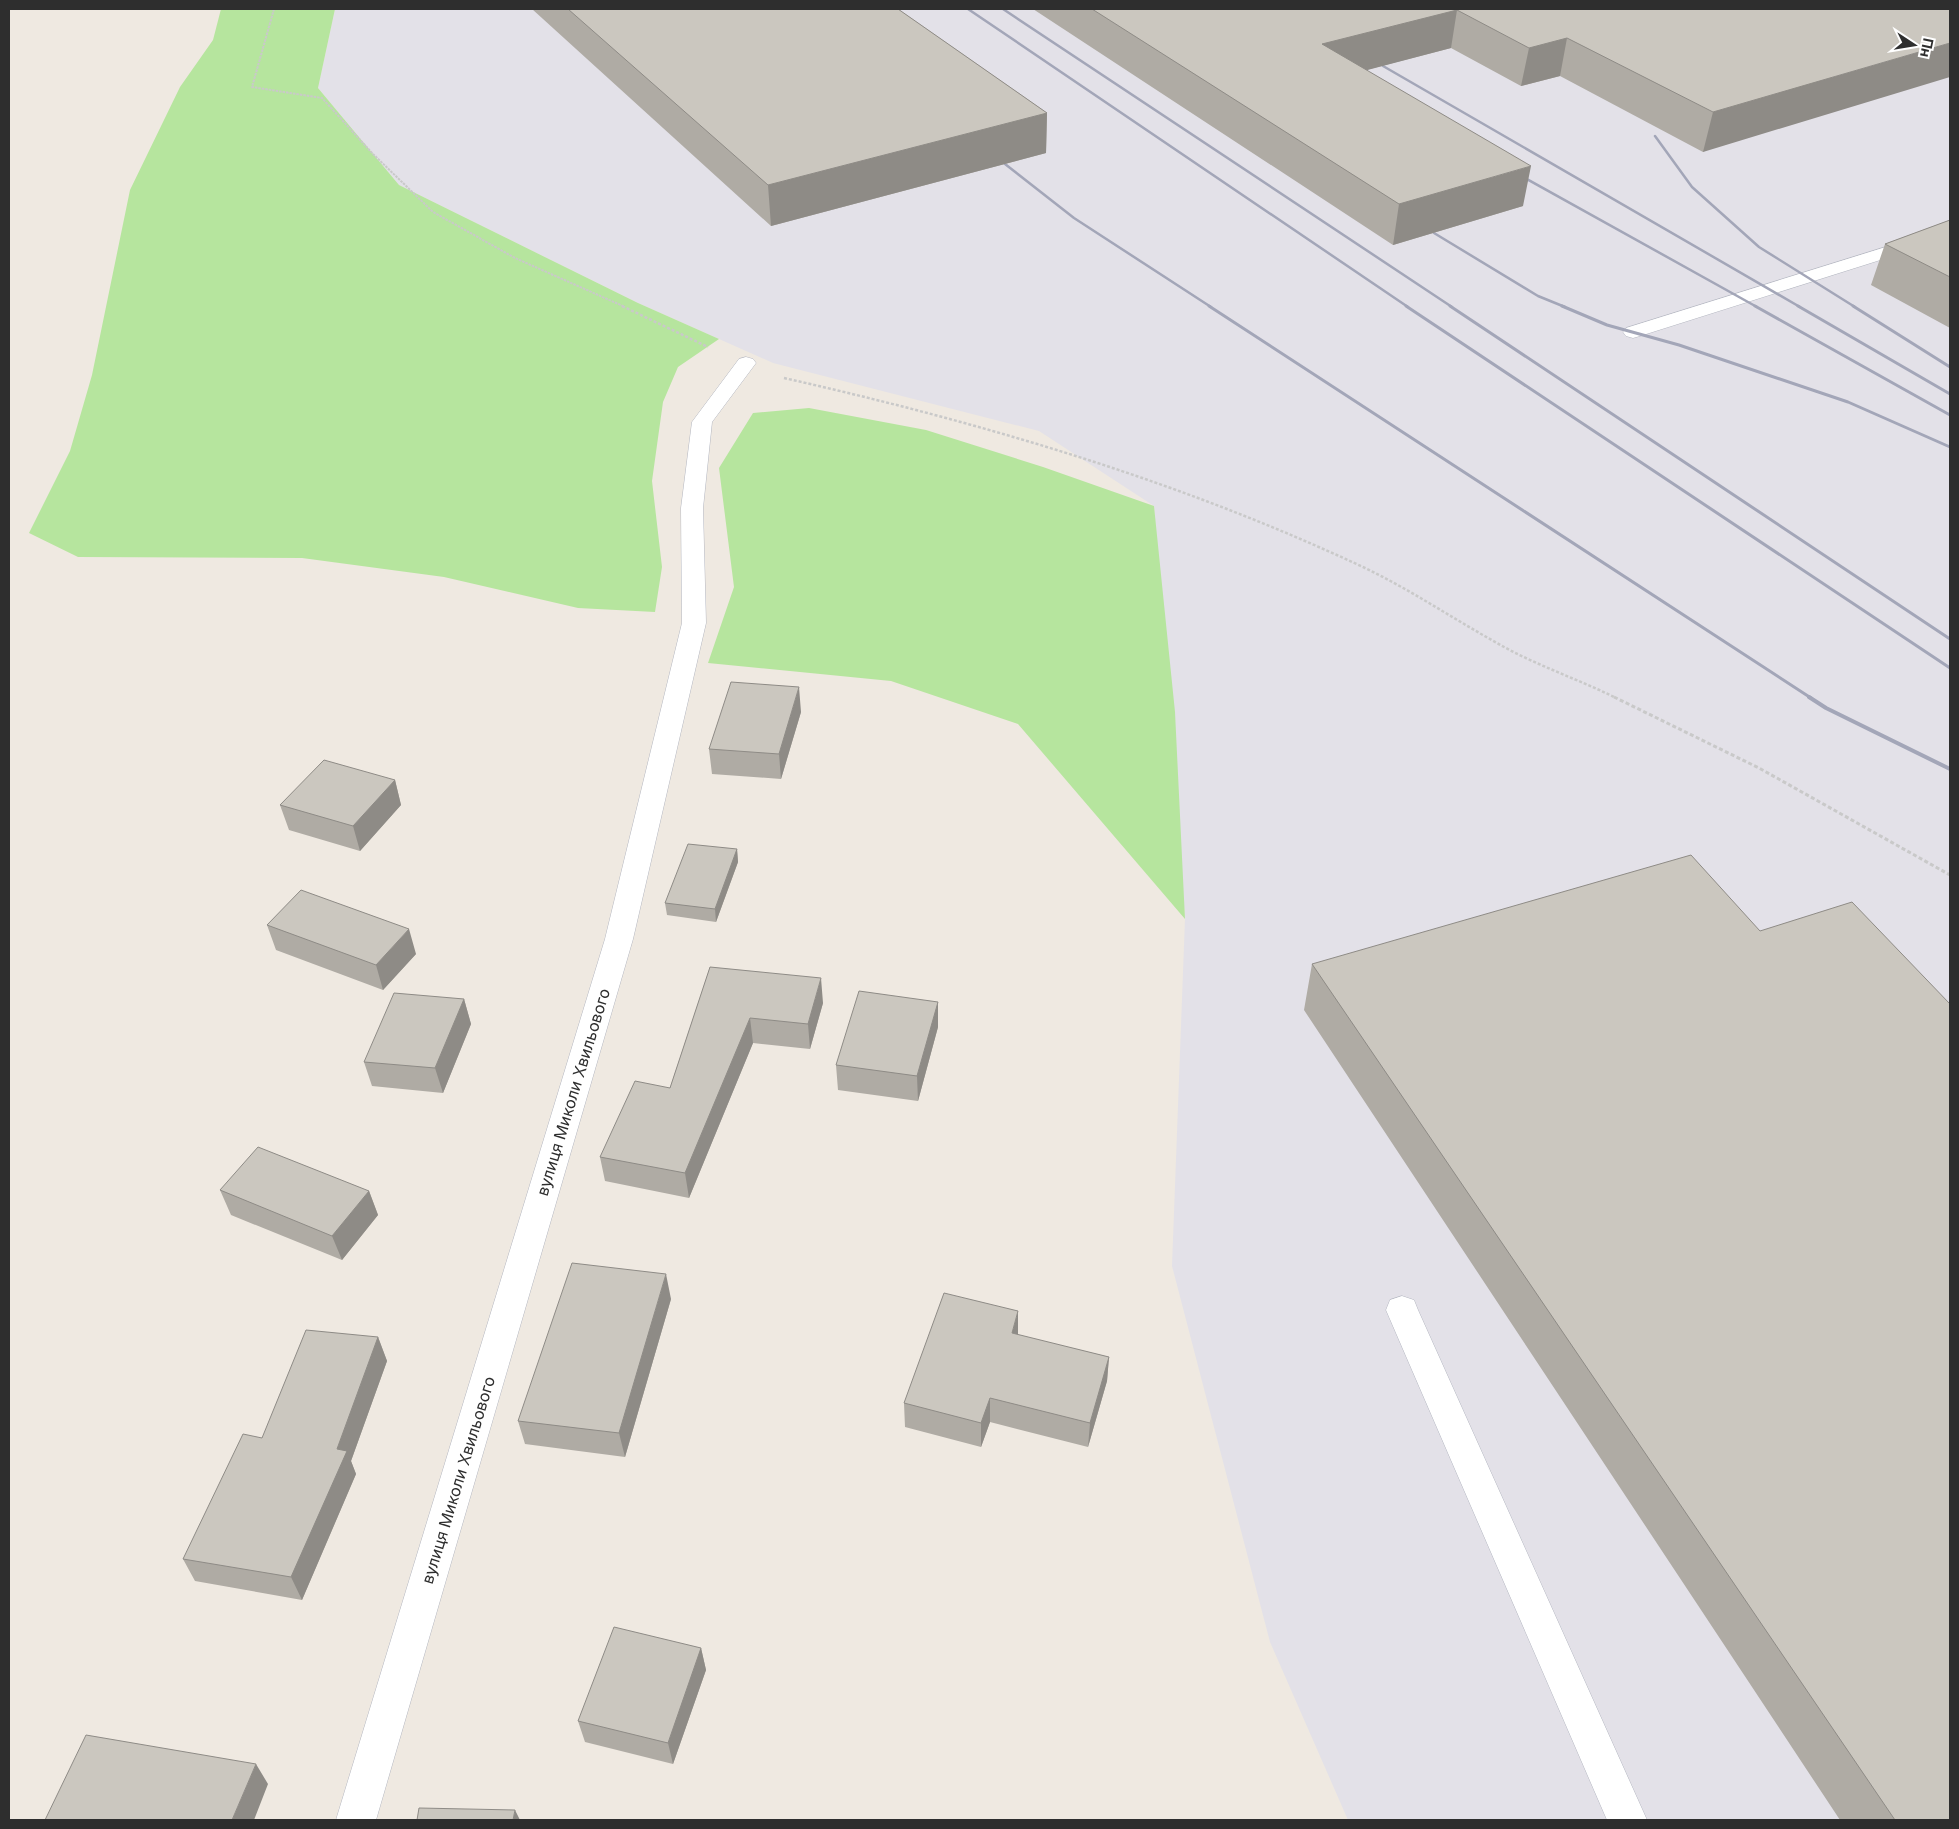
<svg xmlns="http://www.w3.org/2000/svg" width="1959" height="1829" font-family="Inter,sans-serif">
  <rect width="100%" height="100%" fill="#efe9e1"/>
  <path fill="#e3e1e8" d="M 335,9 L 1950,9 L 1950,1820 L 1348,1820 L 1270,1642 L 1172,1266 L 1185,919 L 1154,506 L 1039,431 L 773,363 L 638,303 L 399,185 L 318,88 Z"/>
  <path fill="#b6e59e" d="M 221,9 L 335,9 L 318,88 L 399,185 L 638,303 L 719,339 L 678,367 L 663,402 L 652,481 L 662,567 L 655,612 L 578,608 L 444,577 L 302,558 L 78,557 L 29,533 L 70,451 L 92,375 L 130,190 L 180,87 L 213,40 Z
    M 809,408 L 926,430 L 1043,467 L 1154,506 L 1175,712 L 1185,919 L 1018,724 L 891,681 L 708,663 L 734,587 L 719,468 L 753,413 Z"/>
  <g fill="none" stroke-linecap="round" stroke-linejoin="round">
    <g stroke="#b4b7c1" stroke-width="1">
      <path id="minor" d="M 1950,227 L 1950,238 L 1640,336 L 1633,338 L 1626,336 L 1623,332 L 1626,328 Z
        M 746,357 L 753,359 L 756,363 L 712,422 L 703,508 L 706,623 L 633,939 L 376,1820 L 336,1820 L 605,939 L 682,623 L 681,508 L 692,422 L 739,359 Z
        M 1402,1296 L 1414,1300 L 1418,1310 L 1647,1820 L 1607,1820 L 1386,1310 L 1390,1300 Z"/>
    </g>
    <path stroke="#c9c9c9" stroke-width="2" stroke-dasharray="2.5 1" stroke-linecap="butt" d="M 274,9 L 252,87 L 322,98 L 373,154 L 433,212 L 515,258 L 625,307"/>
    <path stroke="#c9c9c9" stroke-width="2.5" stroke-dasharray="3 2" stroke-linecap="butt" d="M 622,306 L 708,347
      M 784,378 C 983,423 1180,481 1365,568 C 1413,591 1458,622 1506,648 C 1541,667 1580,680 1616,698"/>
    <path stroke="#c9c9c9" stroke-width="3" stroke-dasharray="4 2.5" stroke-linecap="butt" d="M 1614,697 L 1759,768 L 1950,875"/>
    <use href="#minor" fill="#fff" fill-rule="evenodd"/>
    <path stroke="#a3a6b8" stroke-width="2.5" d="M 968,9 L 1408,307
      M 1003,9 L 1452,307
      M 1383,66 L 1800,307
      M 1655,136 L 1692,187 L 1759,247 L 1855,307
      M 1005,164 L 1074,218 L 1211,307
      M 1516,173 L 1757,307
      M 1434,233 L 1538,296 L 1565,307"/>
    <path stroke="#a3a6b8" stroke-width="3" d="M 1209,306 L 1811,698
      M 1406,306 L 1950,668
      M 1450,306 L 1950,639
      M 1562,306 L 1607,325 L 1679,345 L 1848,402 L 1950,447
      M 1755,306 L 1950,415
      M 1798,306 L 1950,394
      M 1853,306 L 1950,367"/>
    <path stroke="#a3a6b8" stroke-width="4" d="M 1809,697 L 1826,708 L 1950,769"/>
  </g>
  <path fill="#afaba4" d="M 532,9 L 898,9 L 1047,113 L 1046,153 L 771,226 Z
    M 1033,9 L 1950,9 L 1703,152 L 1560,76 L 1521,86 L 1451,48 L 1366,70 L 1523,206 L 1393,245 Z
    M 1950,220 L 1950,328 L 1871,285 L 1885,244 Z
    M 801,712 L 781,779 L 712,774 L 709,749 Z
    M 395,780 L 401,805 L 360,851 L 289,830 L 280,805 Z
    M 737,849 L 738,862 L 716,922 L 667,915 L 665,903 Z
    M 267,925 L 416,954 L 383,990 L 276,950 Z
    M 1760,931 L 1950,1820 L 1840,1820 L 1304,1010 L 1312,964 Z
    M 710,967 L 823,1003 L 810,1049 L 753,1043 L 689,1198 L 605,1181 L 600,1157 L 670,1088 Z
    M 464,999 L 471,1024 L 443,1093 L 372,1086 L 364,1062 Z
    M 938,1002 L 938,1027 L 918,1101 L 838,1090 L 836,1065 Z
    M 220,1190 L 369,1191 L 378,1215 L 342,1260 L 231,1215 Z
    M 671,1299 L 625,1457 L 525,1444 L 518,1421 Z
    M 1018,1335 L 1109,1357 L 1107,1381 L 1088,1447 L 990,1422 L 981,1447 L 905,1427 L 904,1403 Z
    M 378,1337 L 387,1361 L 351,1461 L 356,1474 L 302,1600 L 195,1581 L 183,1559 L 262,1438 Z
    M 701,1648 L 706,1670 L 673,1764 L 585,1742 L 578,1721 Z"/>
  <path fill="#8e8b86" d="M 1457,10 L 1451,48 L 1318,83 L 1322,44 Z
    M 1567,38 L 1560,76 L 1521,86 L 1529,48 Z
    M 1950,43 L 1950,77 L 1703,152 L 1713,112 Z
    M 1047,113 L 1046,153 L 771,226 L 768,185 Z
    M 1531,166 L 1523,206 L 1393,245 L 1399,204 Z
    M 799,687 L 801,712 L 781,779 L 779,754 Z
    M 395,780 L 401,805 L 360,851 L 353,826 Z
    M 737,849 L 738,862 L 716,922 L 715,909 Z
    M 409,929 L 416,954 L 383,990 L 376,965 Z
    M 821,978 L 823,1003 L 810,1049 L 808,1024 Z
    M 464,999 L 471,1024 L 443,1093 L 435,1068 Z
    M 938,1002 L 938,1027 L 918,1101 L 917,1076 Z
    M 750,1018 L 753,1043 L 689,1198 L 685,1173 Z
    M 369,1191 L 378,1215 L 342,1260 L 332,1236 Z
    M 666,1274 L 671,1299 L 625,1457 L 619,1433 Z
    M 1018,1311 L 1018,1335 L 1012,1333 Z
    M 378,1337 L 387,1361 L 351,1461 L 356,1474 L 302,1600 L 291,1577 L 337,1449 Z
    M 1109,1357 L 1107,1381 L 1088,1447 L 1090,1423 Z
    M 990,1398 L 990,1422 L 981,1447 L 981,1423 Z
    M 701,1648 L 706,1670 L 673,1764 L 668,1743 Z
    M 256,1764 L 268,1784 L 254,1820 L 232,1820 Z
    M 515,1810 L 520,1820 L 513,1820 Z"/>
  <path fill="#cbc7bf" stroke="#8e8b86" d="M 568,9 L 898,9 L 1047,113 L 768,185 Z
    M 1092,9 L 1950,9 L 1950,43 L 1713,112 L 1567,38 L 1529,48 L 1457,10 L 1322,44 L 1531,166 L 1399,204 Z
    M 1950,220 L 1950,277 L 1885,244 Z
    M 731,682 L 799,687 L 779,754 L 709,749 Z
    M 324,760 L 395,780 L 353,826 L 280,805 Z
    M 688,844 L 737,849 L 715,909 L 665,903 Z
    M 1691,855 L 1760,931 L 1852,902 L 1950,1004 L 1950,1820 L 1895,1820 L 1312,964 Z
    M 301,890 L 409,929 L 376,965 L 267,925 Z
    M 710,967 L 821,978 L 808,1024 L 750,1018 L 685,1173 L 600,1157 L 635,1081 L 670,1088 Z
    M 859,991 L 938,1002 L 917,1076 L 836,1065 Z
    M 394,993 L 464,999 L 435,1068 L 364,1062 Z
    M 258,1147 L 369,1191 L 332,1236 L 220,1190 Z
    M 572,1263 L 666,1274 L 619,1433 L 518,1421 Z
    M 944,1293 L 1018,1311 L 1012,1333 L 1109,1357 L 1090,1423 L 990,1398 L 981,1423 L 904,1403 Z
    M 306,1330 L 378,1337 L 337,1449 L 347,1451 L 291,1577 L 183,1559 L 243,1434 L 262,1438 Z
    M 614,1627 L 701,1648 L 668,1743 L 578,1721 Z
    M 86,1735 L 256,1764 L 232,1820 L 45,1820 Z
    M 419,1808 L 515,1810 L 513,1820 L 417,1820 Z"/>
  <g text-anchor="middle" stroke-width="5" stroke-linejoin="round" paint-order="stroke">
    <g font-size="16" fill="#2e2e2e" stroke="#fff">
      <text transform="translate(573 1092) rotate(-73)" y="6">вулиця Миколи Хвильового</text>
      <text transform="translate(458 1480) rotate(-73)" y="6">вулиця Миколи Хвильового</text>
    </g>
  </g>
  <rect width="1959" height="1829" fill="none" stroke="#2e2e2e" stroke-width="20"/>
  <g transform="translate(1914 45) rotate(102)" stroke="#ffffff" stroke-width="4" paint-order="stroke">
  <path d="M0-4L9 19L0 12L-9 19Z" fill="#2e2e2e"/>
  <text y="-8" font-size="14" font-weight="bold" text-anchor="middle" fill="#2e2e2e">Пн</text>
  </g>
</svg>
